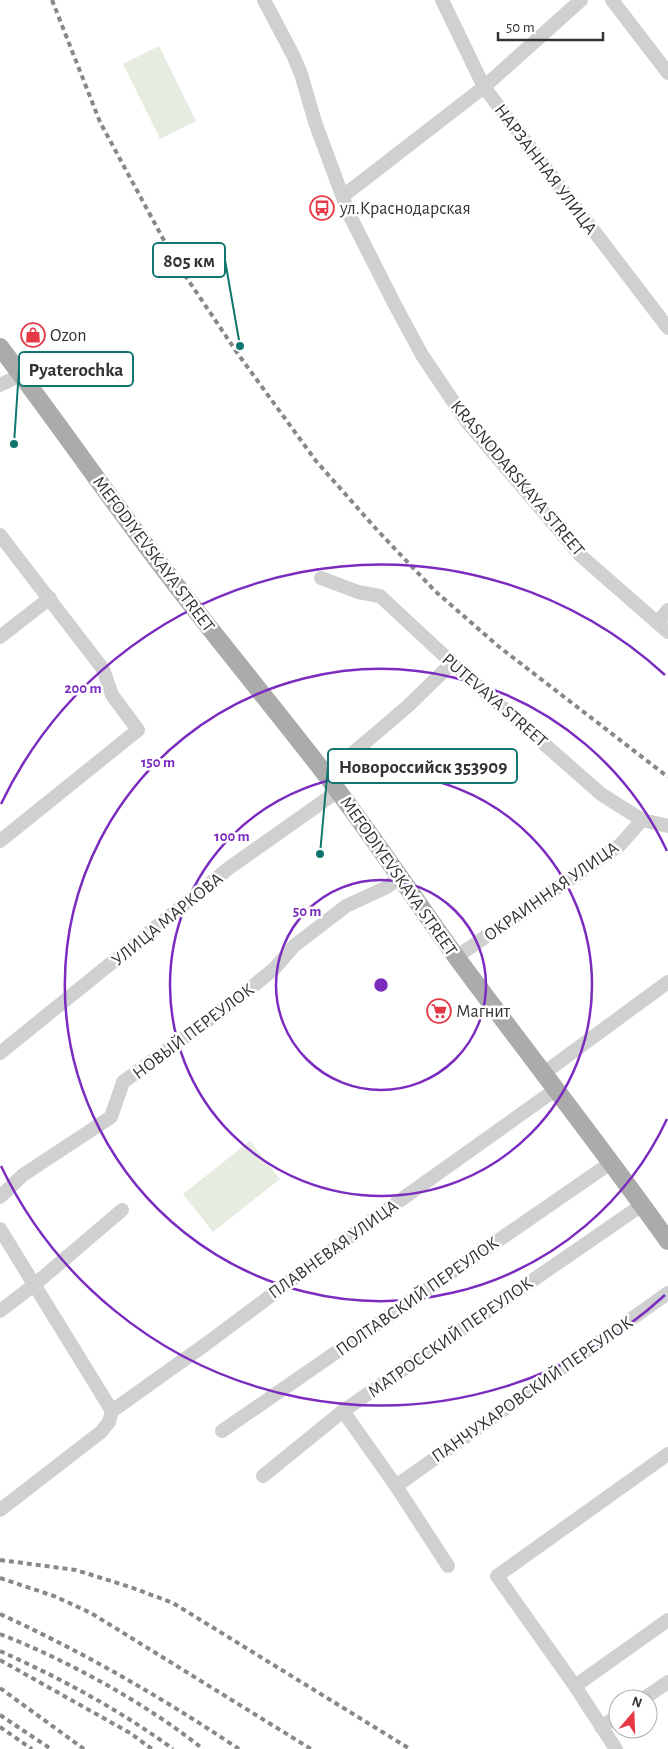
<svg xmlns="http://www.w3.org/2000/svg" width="668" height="1749" font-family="'Alegreya Sans',sans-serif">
  <rect width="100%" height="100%" fill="#fff"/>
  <path fill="#e6ecdf" d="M 159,46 L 196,121 L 160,139 L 123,64 Z
    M 250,1141 L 280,1179 L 213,1232 L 183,1194 Z"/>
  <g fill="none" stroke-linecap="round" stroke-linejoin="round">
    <path stroke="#d0d0d0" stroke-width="14" d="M 264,0 L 293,55 L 301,74 L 315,122 L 349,214 L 395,305 L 422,355 L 467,422 L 581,556 L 668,632
      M 442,0 L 484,87 L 668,328
      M 612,0 L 668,73
      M 343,196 L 484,87 L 581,0
      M 0,385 L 21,375
      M 0,535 L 103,669 L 112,695 L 138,730 L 0,841
      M 321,578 L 358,592 L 380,596 L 452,663 L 601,794 L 642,820 L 668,826
      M 658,622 L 668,610
      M 0,637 L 50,598
      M 327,775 L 408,706 L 452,663
      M 456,957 L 620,845 L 642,820
      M 0,1053 L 229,868 L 338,791
      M 544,1073 L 668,982
      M 0,1197 L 23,1175 L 111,1117 L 123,1082 L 237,999 L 274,969 L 294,946 L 346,906 L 385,888 L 401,877
      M 0,1229 L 112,1411 L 109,1422 L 101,1432 L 0,1510
      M 0,1311 L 34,1285 L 122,1210
      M 112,1411 L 206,1344 L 364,1226 L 555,1090
      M 343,1411 L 396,1486 L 448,1566
      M 222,1431 L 612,1162
      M 263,1476 L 343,1411 L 642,1205
      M 396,1486 L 668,1293
      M 575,1686 L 668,1620
      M 643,1699 L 668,1682
      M 601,1727 L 618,1716
      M 616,1749 L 575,1686 L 497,1576 L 668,1454"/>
    <path stroke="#ababab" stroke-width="18" d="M 0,347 C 56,420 108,496 163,568 C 216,638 273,706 326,775 C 372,835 413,897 457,958 C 527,1053 600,1145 668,1241"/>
    <path stroke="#888" stroke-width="4" stroke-dasharray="5 4" stroke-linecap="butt" d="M 52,0 L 100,122 L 174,259 L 238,354 L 316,461 L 378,531 L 435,591 L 498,646 L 668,777
      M 0,1560 L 76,1570 L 133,1588 L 173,1603 L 410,1749
      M 0,1578 L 54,1596 L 91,1613 L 311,1749
      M 0,1614 C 85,1653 161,1697 239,1749
      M 0,1634 C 67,1660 147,1704 203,1749
      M 0,1651 C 60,1678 120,1710 173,1749
      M 0,1660 L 130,1733 L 152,1749
      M 0,1688 L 84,1749
      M 0,1715 L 51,1749
      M 0,1727 L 32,1749"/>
  </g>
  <g fill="none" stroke="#7b2cbf" stroke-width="2.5">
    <circle cx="381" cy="985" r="105"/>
    <circle cx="381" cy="985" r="211"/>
    <path d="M667 1119A316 316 0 1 1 667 851"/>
    <path d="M665 1295A421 421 0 0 1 1 1166M1 804A421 421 0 0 1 665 675"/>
  </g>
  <defs>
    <g id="bus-ring" transform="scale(1.25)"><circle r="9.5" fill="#fff" stroke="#e63946" stroke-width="1.5"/><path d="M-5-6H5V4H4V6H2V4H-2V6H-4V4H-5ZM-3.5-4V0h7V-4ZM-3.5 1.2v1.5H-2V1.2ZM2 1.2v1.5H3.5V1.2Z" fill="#e63946"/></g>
    <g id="shop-ring" transform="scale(1.25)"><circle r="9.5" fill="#fff" stroke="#e63946" stroke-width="1.5"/><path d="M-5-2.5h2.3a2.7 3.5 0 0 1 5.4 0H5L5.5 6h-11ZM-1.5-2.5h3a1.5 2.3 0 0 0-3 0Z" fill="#e63946"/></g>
    <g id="supermarket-ring" transform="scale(1.25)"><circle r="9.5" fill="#fff" stroke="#e63946" stroke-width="1.5"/><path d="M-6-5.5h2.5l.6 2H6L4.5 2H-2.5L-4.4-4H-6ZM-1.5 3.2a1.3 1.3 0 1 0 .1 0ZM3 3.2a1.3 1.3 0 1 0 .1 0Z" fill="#e63946"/></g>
  </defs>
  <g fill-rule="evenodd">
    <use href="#bus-ring" x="322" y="208"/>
    <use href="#shop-ring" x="33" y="335"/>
    <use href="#supermarket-ring" x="439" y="1011"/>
  </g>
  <g text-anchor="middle" stroke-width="5" stroke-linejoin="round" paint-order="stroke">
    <g font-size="18" fill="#333" stroke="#fff">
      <text transform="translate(546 169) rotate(53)" y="6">НАРЗАННАЯ УЛИЦА</text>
      <text transform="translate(518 478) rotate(50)" y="6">KRASNODARSKAYA STREET</text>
      <text transform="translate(154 554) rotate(53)" y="6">MEFODIYEVSKAYA STREET</text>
      <text transform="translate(495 700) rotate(41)" y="6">PUTEVAYA STREET</text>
      <text transform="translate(399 876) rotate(55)" y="6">MEFODIYEVSKAYA STREET</text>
      <text transform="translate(551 891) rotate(-35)" y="6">ОКРАИННАЯ УЛИЦА</text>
      <text transform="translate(167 919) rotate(-39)" y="6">УЛИЦА МАРКОВА</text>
      <text transform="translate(193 1031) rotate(-37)" y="6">НОВЫЙ ПЕРЕУЛОК</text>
      <text transform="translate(333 1249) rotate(-36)" y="6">ПЛАВНЕВАЯ УЛИЦА</text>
      <text transform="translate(417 1296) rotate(-35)" y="6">ПОЛТАВСКИЙ ПЕРЕУЛОК</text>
      <text transform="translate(450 1337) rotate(-35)" y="6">МАТРОССКИЙ ПЕРЕУЛОК</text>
      <text transform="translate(532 1389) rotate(-35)" y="6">ПАНЧУХАРОВСКИЙ ПЕРЕУЛОК</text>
    </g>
    <g font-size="18" fill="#333" stroke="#fff" text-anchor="start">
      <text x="340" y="214">ул.Краснодарская</text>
      <text x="50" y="341">Ozon</text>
      <text x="456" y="1017">Магнит</text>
    </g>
  </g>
  <circle cx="381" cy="985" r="8" fill="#7b2cbf" stroke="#fff" stroke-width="2.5"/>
  <g font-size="15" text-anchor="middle" font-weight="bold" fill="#7b2cbf" stroke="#fff" stroke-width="5" stroke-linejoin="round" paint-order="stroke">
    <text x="83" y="693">200 m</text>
    <text x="158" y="767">150 m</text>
    <text x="232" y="841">100 m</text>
    <text x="307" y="916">50 m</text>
  </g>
  <path fill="none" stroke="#0f766e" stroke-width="2" d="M240 346L225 260M14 444L19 369M320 854L328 766"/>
  <g fill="#0f766e" stroke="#fff" stroke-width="2">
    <circle cx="240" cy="346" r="5"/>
    <circle cx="14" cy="444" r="5"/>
    <circle cx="320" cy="854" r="5"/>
  </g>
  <g fill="#fff" stroke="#0f766e" stroke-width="2">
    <rect x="153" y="243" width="72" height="34" rx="5"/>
    <rect x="19" y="352" width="114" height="34" rx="5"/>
    <rect x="328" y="749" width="189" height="34" rx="5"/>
  </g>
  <g font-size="19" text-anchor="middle" font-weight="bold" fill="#333">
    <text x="189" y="267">805 км</text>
    <text x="76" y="376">Pyaterochka</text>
    <text x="423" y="773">Новороссийск 353909</text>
  </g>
  <g transform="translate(633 1714) rotate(19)"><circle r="24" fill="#ffffff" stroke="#adadad"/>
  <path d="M0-4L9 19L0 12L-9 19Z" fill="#e63946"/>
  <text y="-8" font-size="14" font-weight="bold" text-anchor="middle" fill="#333333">N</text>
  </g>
  <path d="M498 32v8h105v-8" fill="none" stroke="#333333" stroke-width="2.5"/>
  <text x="506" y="32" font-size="15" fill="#333333" stroke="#ffffff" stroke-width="4" paint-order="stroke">50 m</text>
</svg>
